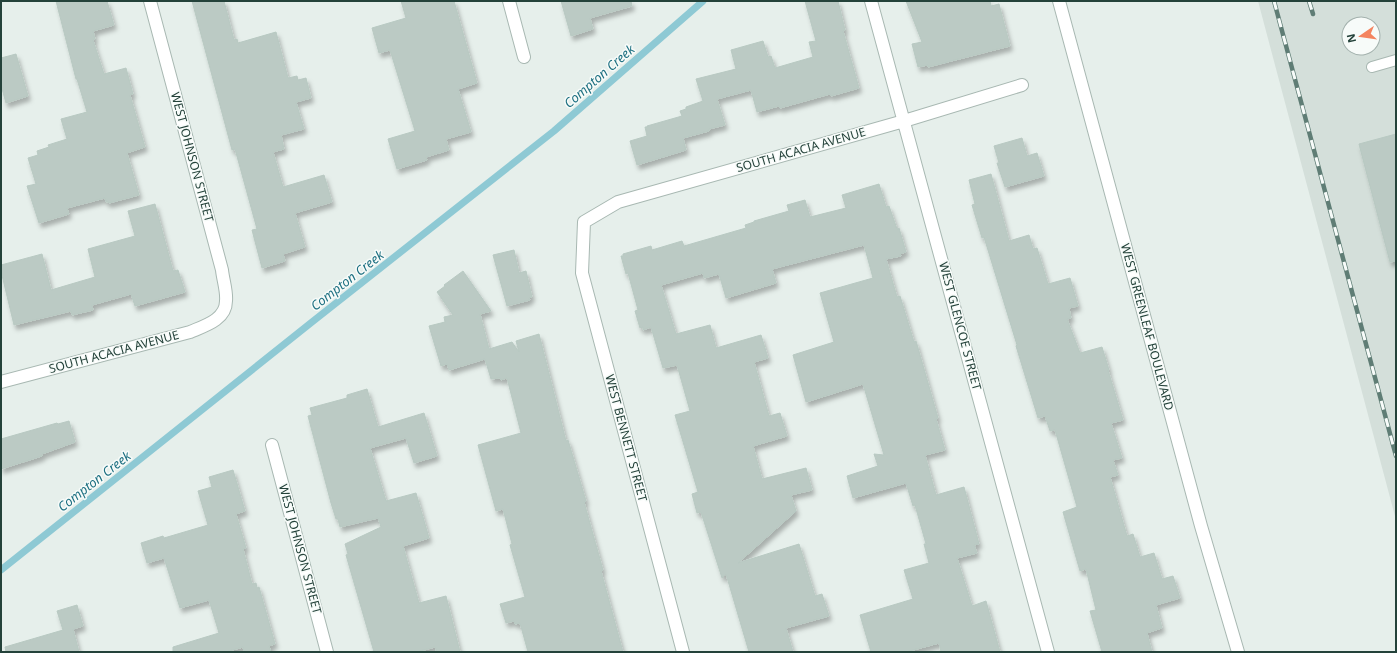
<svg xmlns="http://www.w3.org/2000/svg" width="1397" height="653" font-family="'Noto Sans',sans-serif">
  <defs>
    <filter id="shadow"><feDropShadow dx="2.5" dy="4.5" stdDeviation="2" flood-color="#0004"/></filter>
  </defs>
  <rect width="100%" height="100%" fill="#e6efeb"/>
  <path fill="#d4dfda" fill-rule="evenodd" d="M 1258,1 L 1396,1 L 1396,520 ZM 1349,24 L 1373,24 L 1373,48 L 1349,48 Z"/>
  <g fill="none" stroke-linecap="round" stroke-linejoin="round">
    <path stroke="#8ec9d4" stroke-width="7" d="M 1,570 L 312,322 L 554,131 L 703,1"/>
  </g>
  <path fill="#bbcac4" stroke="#b8c9c2" filter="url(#shadow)" d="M 56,1 L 107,1 L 114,25 L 93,31 L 95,39 L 93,40 L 104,74 L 126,68 L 133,94 L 130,95 L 145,147 L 127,153 L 139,195 L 109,203 L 108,202 L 106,202 L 105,198 L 67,208 L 69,214 L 39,223 L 27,186 L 36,184 L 28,158 L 38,155 L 37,151 L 49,147 L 48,145 L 67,139 L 61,119 L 87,112 L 77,79 L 76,79 Z
    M 192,1 L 224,1 L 234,40 L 237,39 L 238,43 L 276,32 L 288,78 L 297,76 L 298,80 L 306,78 L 311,98 L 296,102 L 304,129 L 281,135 L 284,149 L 273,152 L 283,187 L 324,175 L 332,202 L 295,213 L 305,247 L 283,254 L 285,261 L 262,268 L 252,230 L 257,229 L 235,149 L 232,150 Z
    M 401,1 L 454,1 L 477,83 L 458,89 L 471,132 L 446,139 L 449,150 L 426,157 L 427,160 L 397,169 L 388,139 L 415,131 L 390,50 L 379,53 L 372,28 L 406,18 Z
    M 561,1 L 631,1 L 632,6 L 590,18 L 593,29 L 571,36 Z
    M 805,1 L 838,1 L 845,30 L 843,31 L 859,88 L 831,96 L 830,94 L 780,108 L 779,106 L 757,112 L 751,90 L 717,99 L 725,125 L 709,129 L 709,131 L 683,138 L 686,150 L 637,165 L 630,141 L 647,136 L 645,127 L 647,127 L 647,126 L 682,116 L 680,111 L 686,109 L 686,107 L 703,101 L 696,79 L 736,69 L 731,50 L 763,41 L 768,57 L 771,56 L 775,68 L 813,57 L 809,42 L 816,41 Z
    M 906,1 L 990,1 L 991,6 L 999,4 L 1010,46 L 928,67 L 928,65 L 918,67 L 912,44 L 922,42 Z
    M 16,54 L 28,96 L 6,103 L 1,85 L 1,58 Z
    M 1396,134 L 1396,261 L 1390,262 L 1359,144 Z
    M 1022,138 L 1027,156 L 1037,153 L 1044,176 L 1005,187 L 997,163 L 999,163 L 994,146 Z
    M 991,174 L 1009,241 L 1029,235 L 1033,249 L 1037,248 L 1048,284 L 1070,278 L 1078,306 L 1069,308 L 1071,318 L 1067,319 L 1080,353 L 1102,347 L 1109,370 L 1108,370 L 1123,420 L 1111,423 L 1122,458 L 1113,460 L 1118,475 L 1110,477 L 1127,536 L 1133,534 L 1140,557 L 1154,553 L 1162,579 L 1173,576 L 1180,598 L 1156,605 L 1162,628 L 1147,633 L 1152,652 L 1102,652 L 1090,611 L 1096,610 L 1086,569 L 1080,571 L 1063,512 L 1077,507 L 1055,430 L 1050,431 L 1045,416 L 1038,418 L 1016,346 L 1017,345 L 984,237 L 982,238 L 972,205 L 975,204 L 969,180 Z
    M 879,184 L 886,207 L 889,206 L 897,229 L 899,228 L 906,252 L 900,254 L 901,256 L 886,259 L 897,297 L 900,296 L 914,342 L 916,341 L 938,418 L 936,419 L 945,450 L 925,455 L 936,495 L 964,487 L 979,544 L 974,545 L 977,553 L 957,558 L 972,606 L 986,601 L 1000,652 L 941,652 L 939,643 L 906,652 L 871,652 L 860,615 L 913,599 L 904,570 L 929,563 L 924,544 L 926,544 L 915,505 L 913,506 L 906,483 L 853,498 L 847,476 L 878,466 L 874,454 L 884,455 L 863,384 L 806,402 L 793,355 L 834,342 L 820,293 L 873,278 L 864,245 L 772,269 L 776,283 L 726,298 L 719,274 L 704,278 L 703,273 L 661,285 L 676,334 L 710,325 L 716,348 L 761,335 L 768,358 L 754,362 L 769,416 L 780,413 L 787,436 L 753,446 L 762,479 L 806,468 L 812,490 L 791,495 L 796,511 L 738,563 L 799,544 L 815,596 L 822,594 L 829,616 L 786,628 L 793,652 L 749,652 L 726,574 L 722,578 L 701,512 L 697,513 L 692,494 L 698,492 L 675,415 L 690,411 L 677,365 L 663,368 L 651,327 L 643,330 L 643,327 L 640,328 L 635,311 L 638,310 L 628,273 L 626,274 L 621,256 L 623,256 L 623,254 L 651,246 L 652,250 L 682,241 L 684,246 L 746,228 L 745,225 L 754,222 L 754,221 L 789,211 L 787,205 L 805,200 L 810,217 L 846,208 L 842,195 Z
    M 155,204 L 173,271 L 178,270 L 185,292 L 135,306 L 131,294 L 92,305 L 93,310 L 72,315 L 71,311 L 14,325 L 1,271 L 1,265 L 42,254 L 51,290 L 95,277 L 88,249 L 135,236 L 128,211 Z
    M 514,250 L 519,273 L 526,271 L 532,297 L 529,298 L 530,300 L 507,306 L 493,255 Z
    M 463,271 L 491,311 L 480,314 L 489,349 L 512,342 L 519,352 L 516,341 L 539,334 L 566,441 L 568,440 L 586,501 L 584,502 L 603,570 L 601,571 L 623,652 L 528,652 L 520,623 L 515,624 L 514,621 L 506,623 L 500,604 L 525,597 L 510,545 L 512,544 L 503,509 L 496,511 L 478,445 L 521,433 L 507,378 L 501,380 L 500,378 L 491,379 L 485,359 L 449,370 L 447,364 L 441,366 L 429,326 L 445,322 L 444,317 L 453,315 L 437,292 L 445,286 L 444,285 Z
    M 367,389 L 378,427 L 424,413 L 437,456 L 414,463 L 406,438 L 370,448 L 386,501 L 416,493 L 429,538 L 403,546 L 419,603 L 446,596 L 460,652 L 437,652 L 435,647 L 417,652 L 374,652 L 346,555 L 348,554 L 345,544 L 381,527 L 378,518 L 340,527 L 338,519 L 336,519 L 331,503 L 308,416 L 312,415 L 310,408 L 347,398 L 347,395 Z
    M 69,421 L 75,442 L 42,454 L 42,456 L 1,469 L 1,439 L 57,423 L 58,424 Z
    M 233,470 L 245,511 L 236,514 L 246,548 L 243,549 L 252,584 L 256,583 L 257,588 L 259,587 L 275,644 L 269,646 L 271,652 L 244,652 L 243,647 L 226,652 L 173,652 L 173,647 L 219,633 L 209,600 L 180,608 L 164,558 L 147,563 L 141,543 L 163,536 L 164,538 L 208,525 L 198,491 L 212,487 L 209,477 Z
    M 77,605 L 83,626 L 73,629 L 79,652 L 6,652 L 5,647 L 63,630 L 57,611 Z"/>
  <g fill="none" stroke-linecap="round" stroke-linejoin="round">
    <g stroke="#a8b8b2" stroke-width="12">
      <path id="service" d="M 1372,67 L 1396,60"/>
    </g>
    <g stroke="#a8b8b2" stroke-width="14">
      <path id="minor" d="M 509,1 L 524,57
        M 871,1 L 1048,652
        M 1,382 L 190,332 C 204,326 226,320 226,301 C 227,291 223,280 222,270 L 150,1
        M 272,445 L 327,652
        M 683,652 L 582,273 L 584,222 L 618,202 L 904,121 L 1022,85"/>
    </g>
    <g stroke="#a8b8b2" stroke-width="14">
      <path id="tertiary" d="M 1059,1 L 1201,526 L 1238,652"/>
    </g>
    <use href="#service" stroke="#fff" stroke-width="10"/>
    <use href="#minor" stroke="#fff" stroke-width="12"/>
    <use href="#tertiary" stroke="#fff" stroke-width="12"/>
    <g stroke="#5f7d75" stroke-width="4.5">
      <path id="rail" d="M 1274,1 L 1396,456
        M 1309,1 L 1313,14"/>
    </g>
    <use href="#rail" stroke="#f7fbf9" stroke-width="3" stroke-dasharray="9" stroke-linecap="butt"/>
  </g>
  <g text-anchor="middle" stroke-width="3" stroke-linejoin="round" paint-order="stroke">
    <g font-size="12" fill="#24423a" stroke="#f7fbf9">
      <text transform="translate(801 150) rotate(-16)" y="4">SOUTH ACACIA AVENUE</text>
      <text transform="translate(192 157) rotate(75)" y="4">WEST JOHNSON STREET</text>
      <text transform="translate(960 326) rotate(75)" y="4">WEST GLENCOE STREET</text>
      <text transform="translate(1147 327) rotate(75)" y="4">WEST GREENLEAF BOULEVARD</text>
      <text transform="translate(114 352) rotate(-15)" y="4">SOUTH ACACIA AVENUE</text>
      <text transform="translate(626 438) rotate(75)" y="4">WEST BENNETT STREET</text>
      <text transform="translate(300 549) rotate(75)" y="4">WEST JOHNSON STREET</text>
    </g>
    <g font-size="13" font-style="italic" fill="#1c6f80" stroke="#f7fbf9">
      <text transform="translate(599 76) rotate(-41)" y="5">Compton Creek</text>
      <text transform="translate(347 280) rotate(-38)" y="5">Compton Creek</text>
      <text transform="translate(94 481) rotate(-38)" y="5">Compton Creek</text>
    </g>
  </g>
  <rect width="1397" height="653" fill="none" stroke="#24423a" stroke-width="4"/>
  <g transform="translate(1361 36) rotate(257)"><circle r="19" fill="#f7fbf9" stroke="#a3b1ad"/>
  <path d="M0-3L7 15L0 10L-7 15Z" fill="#f4845f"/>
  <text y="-6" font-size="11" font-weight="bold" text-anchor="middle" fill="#24423a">N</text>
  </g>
</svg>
